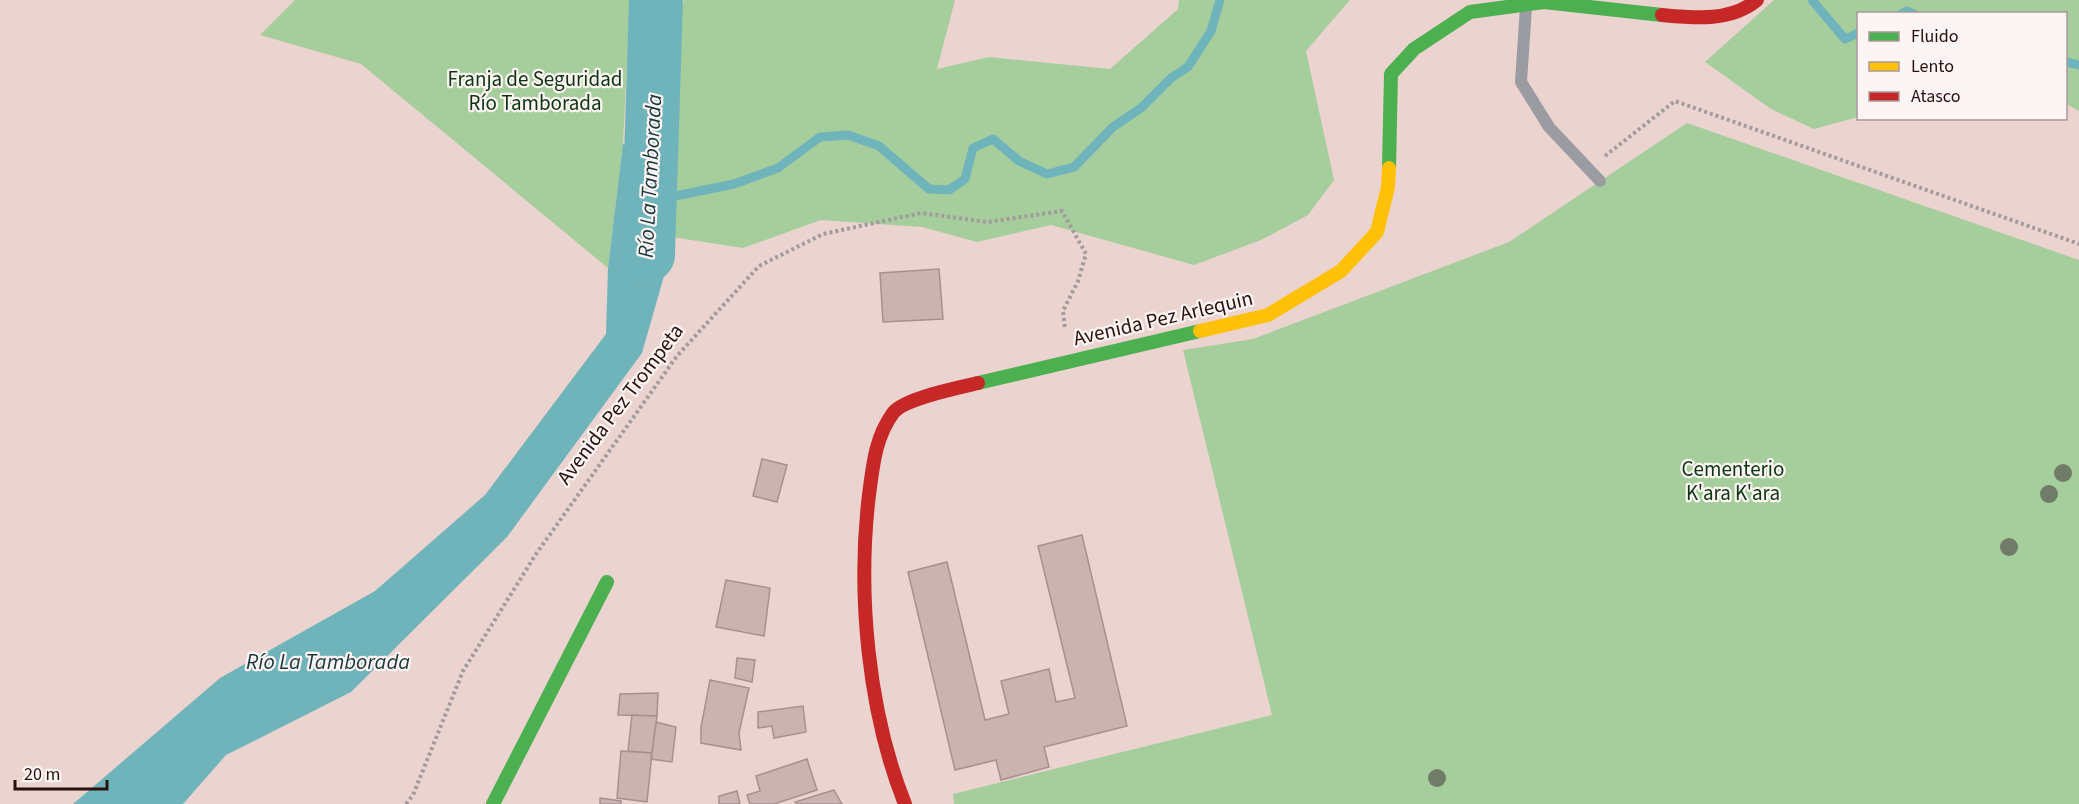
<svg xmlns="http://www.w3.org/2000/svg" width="2079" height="804" font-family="'Source Sans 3',sans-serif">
  <rect width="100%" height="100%" fill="#ebd3d0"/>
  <path fill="#a6ce9d" d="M 295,0 L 630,0 L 623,143 L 608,268 L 361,64 L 260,35 Z
    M 684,0 L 955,0 L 937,69 L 989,57 L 1110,69 L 1178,9 L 1179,0 L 1350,0 L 1306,51 L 1334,180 L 1308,215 L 1261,240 L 1194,265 L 1051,225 L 977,242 L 922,227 L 821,220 L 743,248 L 672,237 L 674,41 Z
    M 1774,0 L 2079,0 L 2079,111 L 2066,104 L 2066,14 L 1858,14 L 1858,117 L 1814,129 L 1771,109 L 1705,62 Z
    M 1687,123 L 2079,260 L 2079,804 L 954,804 L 953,794 L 1272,715 L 1183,350 L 1253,339 L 1509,242 Z"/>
  <path fill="#70b4bb" d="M 623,143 L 673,213 L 670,255 L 642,353 L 507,537 L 351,692 L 226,755 L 183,804 L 73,804 L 220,678 L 375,591 L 485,495 L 606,334 L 608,268 Z"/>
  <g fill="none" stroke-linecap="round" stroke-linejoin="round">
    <path stroke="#70b4bb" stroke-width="9" d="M 1812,0 L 1845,39 L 1858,33
      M 1901,14 L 1907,11 L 1914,14
      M 2066,62 L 2079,65
      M 651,201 L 734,184 L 778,168 L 820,137 L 848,135 L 879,146 L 929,189 L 949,190 L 965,179 L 973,148 L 993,139 L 1019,161 L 1047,174 L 1074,167 L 1113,127 L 1141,108 L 1171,78 L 1188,67 L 1211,31 L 1220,0"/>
    <path stroke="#70b4bb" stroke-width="54" d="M 648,255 L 656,0"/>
  </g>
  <path fill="#cbb3b0" stroke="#a7908e" stroke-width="1.5" d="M 939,269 L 943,319 L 883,322 L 880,273 Z
    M 762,459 L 787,465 L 777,502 L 753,496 Z
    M 1082,535 L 1127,726 L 1044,747 L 1049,767 L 1001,780 L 996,760 L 955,770 L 908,572 L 947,562 L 985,720 L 1009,714 L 1001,681 L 1049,669 L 1056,702 L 1075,698 L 1038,546 Z
    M 726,580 L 770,588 L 764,636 L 716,627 Z
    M 737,658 L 755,660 L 752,682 L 735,678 Z
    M 710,680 L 749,688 L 739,733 L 741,750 L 701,743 L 701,727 Z
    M 658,693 L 657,716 L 618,715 L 620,694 Z
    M 803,706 L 806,732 L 774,738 L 772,726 L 758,728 L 758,712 Z
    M 632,715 L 657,716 L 652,753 L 628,751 Z
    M 656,722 L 676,727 L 672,762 L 651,759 Z
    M 621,751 L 652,753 L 647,802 L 617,798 Z
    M 807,759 L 817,790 L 774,804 L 750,804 L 747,795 L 760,791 L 756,776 Z
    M 834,790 L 842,804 L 797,804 L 795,802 Z
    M 737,791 L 740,804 L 719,804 L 719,796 Z
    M 600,798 L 621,801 L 621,804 L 600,804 Z"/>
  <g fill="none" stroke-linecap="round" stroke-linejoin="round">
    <path stroke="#a39a9d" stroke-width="4" stroke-dasharray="3 3" stroke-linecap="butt" d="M 1605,156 L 1675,101 L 2079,244
      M 406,804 L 413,795 L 463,671 L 536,554 L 677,356 L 759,266 L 823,234 L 921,213 L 988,222 L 1062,211 L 1086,254 L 1078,281 L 1063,311 L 1065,330"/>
    <path stroke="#9b9ba2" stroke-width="12" d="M 1526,7 L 1521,82 L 1549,127 L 1600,181"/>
    <path stroke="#4caf50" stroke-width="14" d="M 1389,168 L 1391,74 L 1414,49 L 1470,12 L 1544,2 L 1662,15
      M 978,383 L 1200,331
      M 493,804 L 607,582"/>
    <path stroke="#ffc107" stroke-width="14" d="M 1200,331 L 1268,315 L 1341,271 L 1377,232 L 1388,187 L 1389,168"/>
    <path stroke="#c62828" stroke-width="14" d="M 1662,15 C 1694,18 1731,22 1757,0
      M 905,804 C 868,712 857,593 869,495 C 873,465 875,438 893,413 C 904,398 959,388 978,383"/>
  </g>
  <g fill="#707c67">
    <circle cx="2063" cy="473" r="9"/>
    <circle cx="2049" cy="494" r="9"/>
    <circle cx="2009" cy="547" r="9"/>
    <circle cx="1437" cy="778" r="9"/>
  </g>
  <g text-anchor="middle" stroke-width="4.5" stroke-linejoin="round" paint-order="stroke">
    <g font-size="21" fill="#0b3511" stroke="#fdf5f4">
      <text x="535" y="86">Franja de Seguridad<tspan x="535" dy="24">Río Tamborada</tspan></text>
      <text x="1733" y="476">Cementerio<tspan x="1733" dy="24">K'ara K'ara</tspan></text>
    </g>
    <g font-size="21" fill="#29100e" stroke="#fdf5f4">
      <text transform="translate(1163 318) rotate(-13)" y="7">Avenida Pez Arlequin</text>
      <text transform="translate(620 404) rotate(-53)" y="7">Avenida Pez Trompeta</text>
    </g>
    <g font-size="22" font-style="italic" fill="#18383c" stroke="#fdf5f4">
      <text transform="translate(649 176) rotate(-87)" y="8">Río La Tamborada</text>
      <text x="328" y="669">Río La Tamborada</text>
    </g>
  </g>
  <rect x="1857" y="12" width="210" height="108" fill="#fdf5f4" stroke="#a89998" stroke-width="1.5"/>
  <rect x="1869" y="32" width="30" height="9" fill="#4caf50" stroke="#a89998" stroke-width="1.5"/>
  <text x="1911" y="42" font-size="18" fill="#29100e">Fluido</text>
  <rect x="1869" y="62" width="30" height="9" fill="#ffc107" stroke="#a89998" stroke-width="1.5"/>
  <text x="1911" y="72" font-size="18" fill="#29100e">Lento</text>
  <rect x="1869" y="92" width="30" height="9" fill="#c62828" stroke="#a89998" stroke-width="1.5"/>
  <text x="1911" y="102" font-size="18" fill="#29100e">Atasco</text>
  <path d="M15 780v9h92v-9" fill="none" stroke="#29100e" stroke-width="3"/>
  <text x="24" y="780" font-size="18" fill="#29100e" stroke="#fdf5f4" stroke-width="4.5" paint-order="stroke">20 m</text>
</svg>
